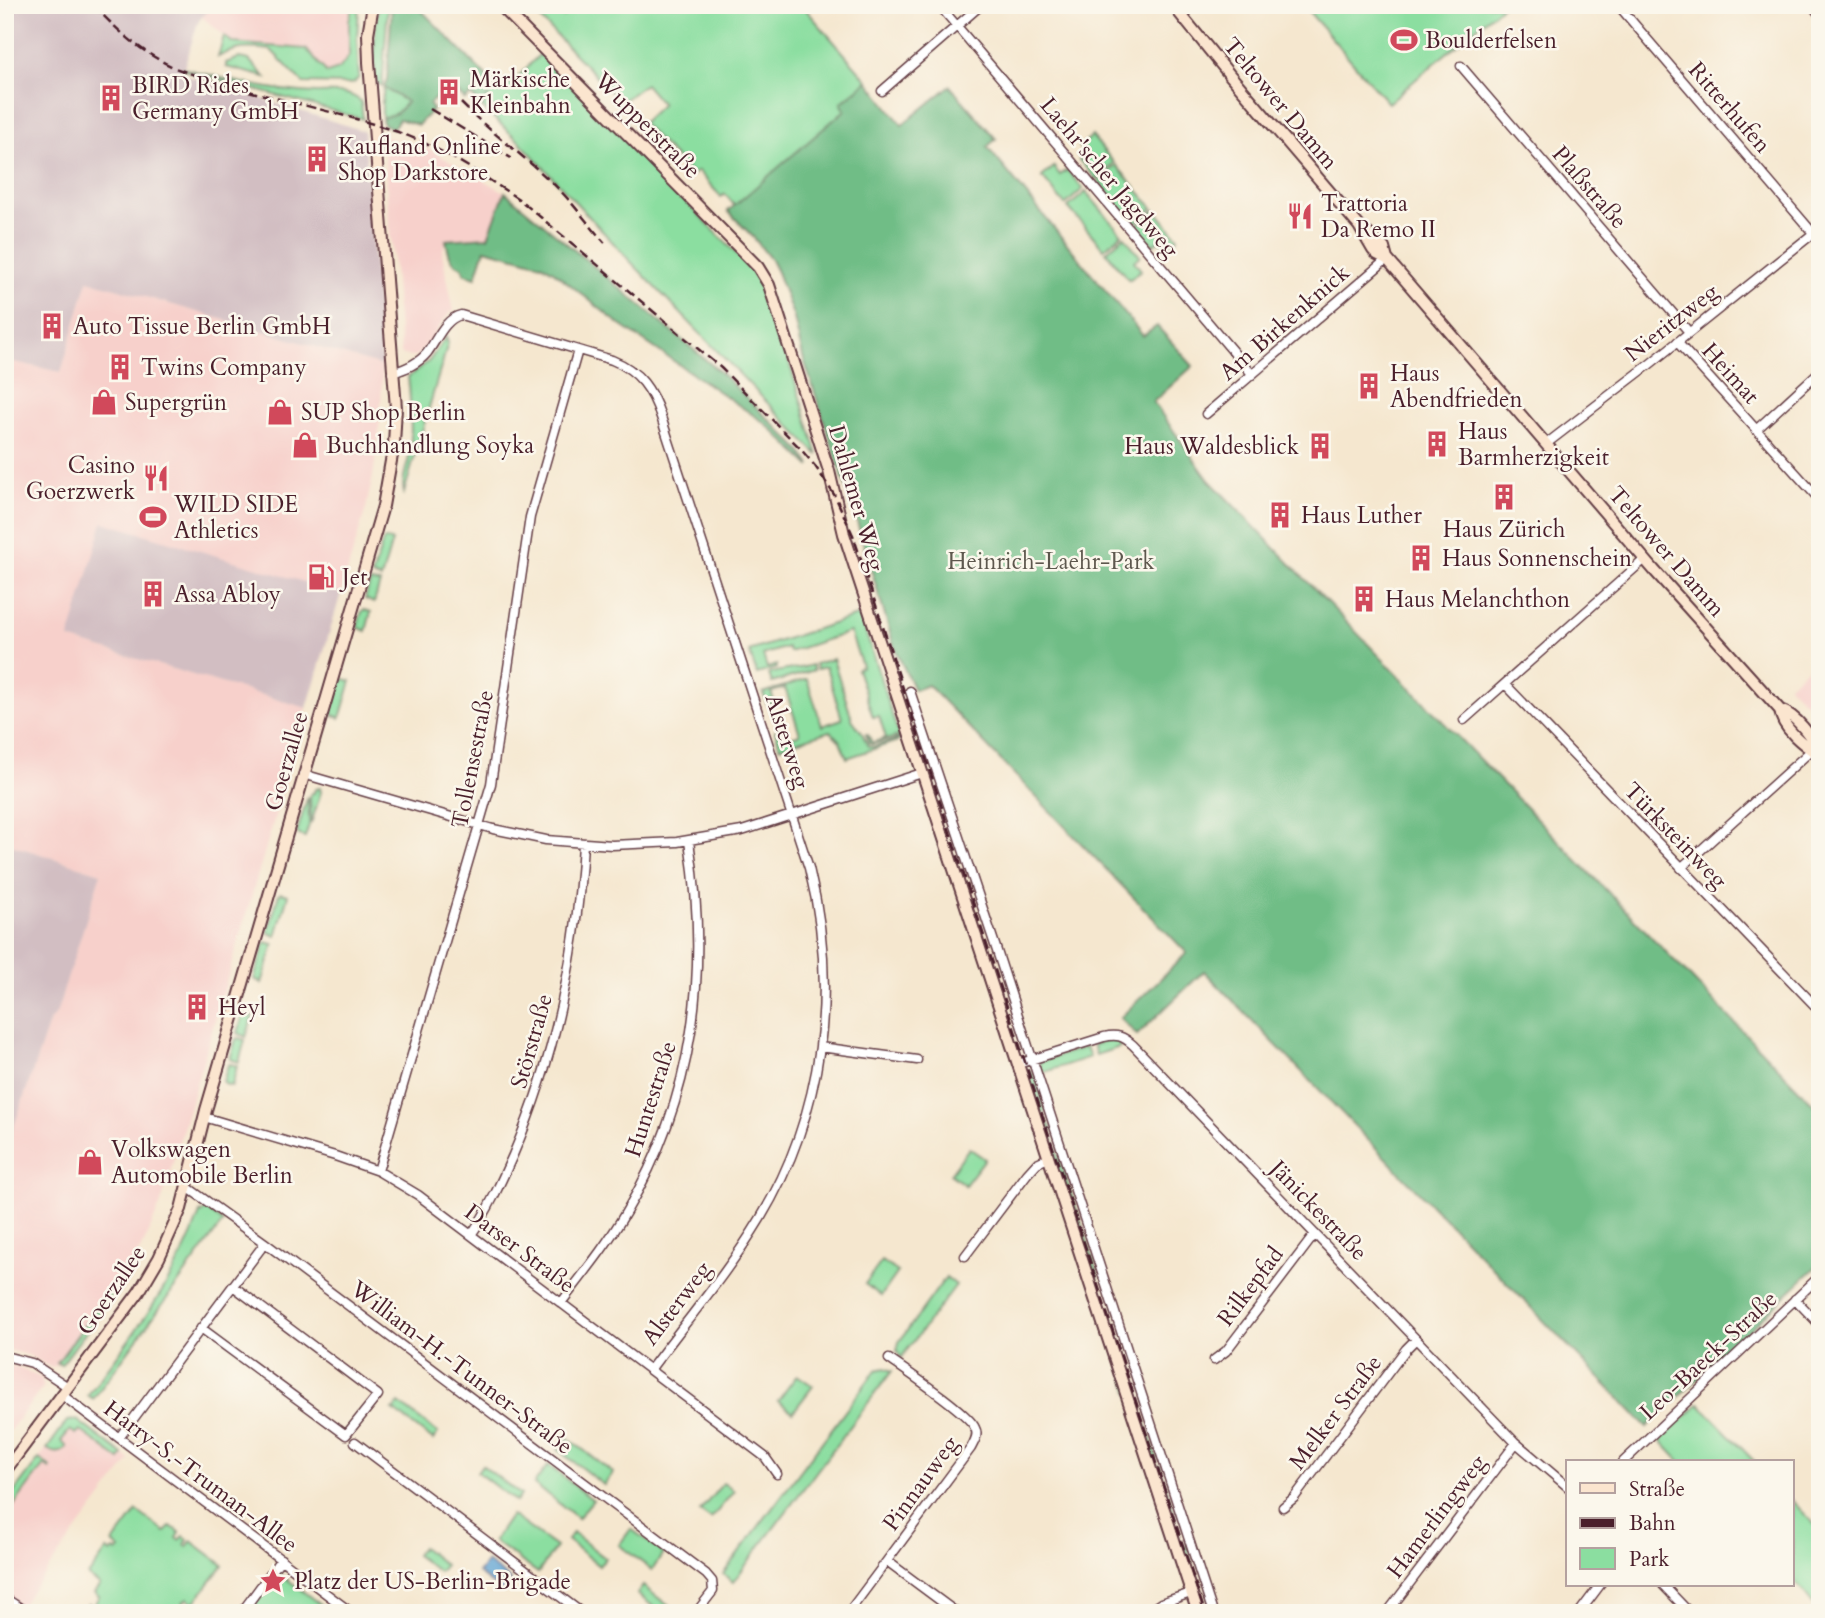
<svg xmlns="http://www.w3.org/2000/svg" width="1825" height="1618" font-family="Cardo,serif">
  <rect width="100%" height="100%" fill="#fbf7ec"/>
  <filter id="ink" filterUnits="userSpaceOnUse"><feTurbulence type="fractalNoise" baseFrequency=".0143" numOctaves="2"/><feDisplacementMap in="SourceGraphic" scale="14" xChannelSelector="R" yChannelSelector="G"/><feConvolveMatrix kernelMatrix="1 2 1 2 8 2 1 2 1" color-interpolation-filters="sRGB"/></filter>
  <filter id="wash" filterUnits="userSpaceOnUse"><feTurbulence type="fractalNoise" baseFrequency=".00686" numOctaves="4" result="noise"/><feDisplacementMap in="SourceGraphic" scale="28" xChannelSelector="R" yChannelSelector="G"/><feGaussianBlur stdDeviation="1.57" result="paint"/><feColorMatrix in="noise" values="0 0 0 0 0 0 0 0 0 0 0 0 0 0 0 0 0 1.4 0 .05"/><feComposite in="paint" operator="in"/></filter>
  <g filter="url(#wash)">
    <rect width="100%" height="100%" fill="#f5e7cf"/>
    <path fill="#f7d0cb" d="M 213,5 L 353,5 L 349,21 L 349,56 L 339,69 L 328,73 L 306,49 L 233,43 L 202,17 Z
      M 383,136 L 428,149 L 505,192 L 488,237 L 446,240 L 442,253 L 454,312 L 451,312 L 445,319 L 428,343 L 416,356 L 411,357 L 401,354 L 392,244 L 390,236 Z
      M 88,280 L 382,366 L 382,387 L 378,441 L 373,476 L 366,508 L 341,593 L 299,581 L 69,639 L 307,708 L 161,1203 L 144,1243 L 124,1278 L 60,1365 L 50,1367 L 28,1355 L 5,1349 L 5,1153 L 50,1020 L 56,1014 L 101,873 L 5,843 L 5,360 L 61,372 Z
      M 1820,655 L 1820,718 L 1789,685 Z
      M 5,1364 L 19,1368 L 42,1378 L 43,1387 L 5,1437 Z
      M 77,1420 L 130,1460 L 15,1613 L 5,1613 L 5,1504 L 67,1421 Z"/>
    <path fill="#d2bec2" d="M 5,5 L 213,5 L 200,19 L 197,25 L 182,74 L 364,131 L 382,366 L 88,280 L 61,372 L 5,360 Z
      M 103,522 L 341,593 L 307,708 L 69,639 Z
      M 5,843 L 101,873 L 56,1014 L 50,1020 L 5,1153 Z"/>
    <path fill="#8bdea0" stroke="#6a7e66" stroke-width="2" d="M 353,5 L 359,5 L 357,40 L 359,77 L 354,83 L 348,84 L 303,83 L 271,50 C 249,48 239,46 218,57 L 224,36 L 233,43 L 306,49 L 327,73 L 339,69 L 349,56 L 349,21 Z
      M 379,5 L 388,5 L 382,86 L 375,82 C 374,56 373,31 379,5 Z
      M 527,5 L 549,5 L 564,17 L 573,5 L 802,5 L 868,81 L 841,103 L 846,110 L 735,206 L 725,194 L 721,197 L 698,171 L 692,175 L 642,123 L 662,104 L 645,84 L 621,102 Z
      M 1303,5 L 1503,5 L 1388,103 Z
      M 540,54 L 573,85 L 761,279 L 767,292 L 818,455 L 631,262 L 520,142 L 482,107 L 495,85 L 511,84 Z
      M 239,58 L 249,60 L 265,77 L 226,67 L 226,63 Z
      M 183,68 C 228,80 270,91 316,93 C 332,93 350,90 361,102 L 363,119 L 190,72 L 183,69 Z
      M 384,88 L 407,102 L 397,113 L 382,118 L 382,102 Z
      M 1092,136 L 1114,163 L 1096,179 L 1079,160 L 1085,154 L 1079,147 Z
      M 1116,165 L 1153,208 L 1134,224 L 1098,181 Z
      M 1054,167 L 1060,175 L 1067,170 L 1083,189 L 1065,205 L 1042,177 Z
      M 1086,192 L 1122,234 L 1104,249 L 1068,207 Z
      M 1155,210 L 1178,238 L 1166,249 L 1159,240 L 1153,245 L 1136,226 Z
      M 1124,236 L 1140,256 L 1134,261 L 1141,270 L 1129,280 L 1106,252 Z
      M 446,337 L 448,343 L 404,493 C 400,477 411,460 411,444 C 411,422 411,400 408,377 L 429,361 Z
      M 385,539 L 392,541 L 381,579 L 372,576 L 383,541 Z
      M 370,582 L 380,583 L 374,603 L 365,599 Z
      M 364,610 L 371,612 L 366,631 L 357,627 L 362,611 Z
      M 860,615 L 899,736 L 872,744 L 869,743 L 866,734 L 868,734 L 872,743 L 886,738 L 879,716 L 873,717 L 857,669 L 862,666 L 850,632 L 789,652 L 787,647 L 763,655 L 767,668 L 777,665 L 777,668 L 757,674 L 749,651 Z
      M 833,659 L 852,719 L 862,733 L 868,746 L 873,747 L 900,738 L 901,740 L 847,758 L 840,741 L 830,731 L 780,747 L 775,731 L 783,728 L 786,739 L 800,734 L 785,688 L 771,692 L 774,702 L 767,704 L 763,693 L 807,679 L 822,726 L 842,719 L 826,667 L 817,669 L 815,664 Z
      M 812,665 L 814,670 L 772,683 L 769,674 C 783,669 798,670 812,665 Z
      M 344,679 L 351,681 L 340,718 L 331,714 L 341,680 Z
      M 320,788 L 321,792 L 311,824 L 310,795 L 311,793 L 314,793 L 315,789 Z
      M 308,796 L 309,825 L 305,837 L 299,835 L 297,832 Z
      M 281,893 L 288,895 L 276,936 L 269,933 L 268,932 L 279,894 Z
      M 265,942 L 274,944 L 262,983 L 254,979 Z
      M 245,1014 L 253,1016 L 246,1037 L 238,1033 L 243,1015 Z
      M 238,1038 L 245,1040 L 239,1062 L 230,1059 L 236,1039 Z
      M 1115,1040 L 1119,1041 L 1120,1047 L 1096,1055 L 1093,1045 L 1105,1041 Z
      M 1086,1047 L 1090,1057 L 1042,1073 L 1039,1062 Z
      M 230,1064 L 237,1066 L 232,1086 L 225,1084 L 223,1082 L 228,1065 Z
      M 1031,1071 L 1032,1074 L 1035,1074 L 1046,1112 L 1040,1116 L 1025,1073 Z
      M 1046,1122 L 1052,1127 L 1050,1131 L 1098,1272 L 1097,1278 L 1094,1279 L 1092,1277 L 1042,1124 Z
      M 969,1148 L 985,1159 L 965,1185 L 950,1174 Z
      M 207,1210 L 223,1222 L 93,1399 L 88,1395 C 131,1337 176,1282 200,1213 Z
      M 882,1261 L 898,1272 L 881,1296 L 865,1284 Z
      M 124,1271 L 128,1273 L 100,1310 L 101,1312 L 61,1365 L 57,1363 Z
      M 946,1277 L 956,1285 L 901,1358 L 897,1351 L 899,1342 Z
      M 1112,1317 L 1138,1395 L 1138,1398 L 1134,1400 L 1131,1397 L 1106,1321 L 1107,1318 Z
      M 885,1368 L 892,1371 L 733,1582 L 723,1574 L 876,1370 Z
      M 797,1375 L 813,1386 L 793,1412 L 778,1401 Z
      M 399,1403 L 438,1433 L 433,1440 L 393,1410 Z
      M 1141,1404 L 1141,1410 L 1157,1457 L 1156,1459 L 1151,1458 L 1135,1408 Z
      M 1699,1404 L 1755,1462 L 1681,1462 L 1660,1440 Z
      M 77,1420 L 123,1455 L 120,1460 L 80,1430 L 76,1434 L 70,1430 L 61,1441 L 67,1447 C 60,1454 55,1454 47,1449 L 67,1421 Z
      M 568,1438 L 613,1473 L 604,1485 L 558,1450 Z
      M 39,1459 L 51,1467 L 50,1469 L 44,1465 L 5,1517 L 5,1504 Z
      M 482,1465 L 521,1495 L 516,1502 L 477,1472 Z
      M 548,1465 L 593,1500 L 578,1518 L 534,1484 Z
      M 1158,1465 L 1161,1466 L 1162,1474 L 1174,1510 L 1169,1511 L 1155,1469 Z
      M 723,1483 L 734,1491 L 711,1519 L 700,1511 Z
      M 1792,1501 L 1820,1530 L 1820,1613 L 1792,1578 Z
      M 137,1511 L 165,1532 L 171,1526 L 180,1533 L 177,1538 L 180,1540 L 184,1536 L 188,1539 L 185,1545 L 187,1547 L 191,1541 L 223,1565 L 194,1603 L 187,1598 L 183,1602 L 186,1605 L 184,1609 L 187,1613 L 99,1611 L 81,1613 L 88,1604 L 92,1607 L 99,1597 L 94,1593 L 100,1585 L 88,1576 L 107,1550 L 111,1553 L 114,1550 L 117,1552 L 120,1549 L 113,1543 Z
      M 511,1515 L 556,1547 L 538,1573 L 493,1541 Z
      M 631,1529 L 664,1553 L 652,1570 L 619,1545 Z
      M 573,1533 L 605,1558 L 599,1566 L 567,1540 Z
      M 1188,1545 L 1190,1556 L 1200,1588 L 1196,1590 L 1195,1590 L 1181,1548 Z
      M 422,1547 L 445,1565 L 439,1572 L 416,1555 Z
      M 278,1572 L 331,1613 L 247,1613 Z
      M 643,1586 L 678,1613 L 662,1613 L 637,1594 Z"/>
    <path fill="#70bd86" stroke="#5d6e58" stroke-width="2" d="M 392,5 L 425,5 L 421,10 L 495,85 L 482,107 L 471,95 L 465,100 L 450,85 L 429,104 L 433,109 L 418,125 L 399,119 L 393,128 L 383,124 L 382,118 L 397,113 L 407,102 L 384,88 L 387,79 Z
      M 868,81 L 902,125 L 950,86 L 996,139 L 987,147 L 1143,336 L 1157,326 L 1193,366 L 1153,402 L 1209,480 L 1820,1111 L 1820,1263 L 1647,1427 L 1204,971 L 1137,1035 L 1120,1018 L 1187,953 L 928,685 L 914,690 L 894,646 L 854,512 L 803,357 L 794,318 L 777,272 L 771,260 L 754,238 L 728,211 L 845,110 L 841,103 Z
      M 505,192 L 719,371 L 798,448 L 811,465 L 810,466 L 765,423 L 619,324 L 552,270 L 541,264 L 485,249 L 476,277 L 465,274 L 462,267 C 449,262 449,253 446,240 L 488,237 Z"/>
    <path fill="#5da2d3" stroke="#54607f" stroke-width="2" d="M 487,1562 L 511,1580 L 502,1591 L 478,1573 Z"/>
  </g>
  <g filter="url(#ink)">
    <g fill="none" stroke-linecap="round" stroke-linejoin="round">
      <g stroke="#643d44" stroke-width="11">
        <path id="street" d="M 939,5 L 1252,374
          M 1618,5 L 1813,233
          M 1812,5 L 1820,15
          M 1461,66 L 1689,332
          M 882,91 L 981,5
          M 1677,342 L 1820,500
          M 392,373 C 405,369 418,364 427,353 C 437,340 444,319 461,315 L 612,360 C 640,371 652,390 661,417 L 809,868 C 839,988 824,1112 760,1219 C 728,1272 687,1320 650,1370
          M 1206,414 L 1387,259
          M 1756,430 L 1820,371
          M 1546,444 L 1650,364 L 1820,228
          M 1505,684 L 1820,1011
          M 910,691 L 996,948 L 1213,1613
          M 1464,720 L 1645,559
          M 303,774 L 493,829 L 546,840 L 612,845 L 677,842 L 742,831 L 922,773
          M 1681,868 L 1815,747
          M 820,1047 L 917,1060
          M 1018,1064 L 1104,1037 C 1117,1034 1123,1036 1133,1045 L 1515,1442 L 1568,1487
          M 204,1117 L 335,1156 L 378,1171 L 418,1195 L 765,1457 L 777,1474
          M 378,1171 L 491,784 L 530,517 L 578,350
          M 187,1187 L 265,1243 L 706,1574 L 712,1581 L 713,1591 L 696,1613
          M 471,1235 C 488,1211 501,1182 513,1155 C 556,1055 577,952 583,844
          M 965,1256 L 1027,1174 L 1037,1163 L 1048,1158
          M 1795,1299 L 1820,1325
          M 561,1303 C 584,1273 607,1245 626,1212 C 695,1096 709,972 689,841
          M 201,1328 L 346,1435 L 378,1395 L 233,1286
          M 5,1356 L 32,1363 L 68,1387
          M 1214,1360 L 1226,1351 L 1315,1234
          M 62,1395 L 352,1613
          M 119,1438 L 265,1243
          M 355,1442 L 582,1613
          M 1623,1462 L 1820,1276
          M 1283,1507 L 1294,1498 L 1406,1349 L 1416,1339
          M 887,1561 L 957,1613
          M 1663,1585 L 1690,1613
          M 5,1598 L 22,1609
          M 241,1613 L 281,1559
          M 848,1613 L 971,1448 C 974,1442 979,1435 975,1428 C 969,1413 906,1371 889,1359
          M 1146,1613 L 1161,1603 L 1191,1593
          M 1387,1613 L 1516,1443
          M 1579,1613 L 1600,1585"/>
      </g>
      <g stroke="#643d44" stroke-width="14">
        <path id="secondary" d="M 500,5 L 758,267 L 769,285 L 829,471 L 844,534 L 1198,1613
          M 1173,5 L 1229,74 L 1359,226 L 1373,250 L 1377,254 L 1387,259 L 1654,570 L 1780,710 C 1797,715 1811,737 1820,752
          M 1366,232 L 1384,248 L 1387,259
          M 1780,710 C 1782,729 1804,745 1820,756
          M 5,1471 L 139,1292 L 159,1258 L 181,1209 L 206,1110 L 383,506 L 394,444 L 396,408 L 369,62 L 368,34 L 373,5"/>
      </g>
      <use href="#street" stroke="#fff" stroke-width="8"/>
      <use href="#secondary" stroke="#fbe5cf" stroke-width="10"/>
      <path stroke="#4a1f2b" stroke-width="2.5" stroke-dasharray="10 5" stroke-linecap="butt" d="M 93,5 C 119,32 141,52 175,68 C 247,95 325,107 398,132 C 442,148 482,175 520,200 L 721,368 L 799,447 L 815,466 L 835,496 L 853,535 L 1205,1613
        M 461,103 C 488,130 519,152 547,178 C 569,197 586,222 605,243
        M 430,109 L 511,158"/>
    </g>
  </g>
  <defs>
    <g id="stadium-bare" transform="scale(2.1)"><path d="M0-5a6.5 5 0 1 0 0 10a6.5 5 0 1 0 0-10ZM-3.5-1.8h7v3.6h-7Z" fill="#d1495b" stroke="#fbf7ec" stroke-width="2.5" paint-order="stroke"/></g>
    <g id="building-bare" transform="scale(2.1)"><path d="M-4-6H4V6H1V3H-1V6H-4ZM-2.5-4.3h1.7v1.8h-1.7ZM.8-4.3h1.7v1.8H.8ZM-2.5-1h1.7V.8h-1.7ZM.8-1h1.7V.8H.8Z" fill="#d1495b" stroke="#fbf7ec" stroke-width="2.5" paint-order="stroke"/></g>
    <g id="restaurant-bare" transform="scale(2.1)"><path d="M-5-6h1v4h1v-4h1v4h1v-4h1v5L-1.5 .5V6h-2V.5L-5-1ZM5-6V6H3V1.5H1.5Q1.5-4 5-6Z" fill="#d1495b" stroke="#fbf7ec" stroke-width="2.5" paint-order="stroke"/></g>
    <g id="shop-bare" transform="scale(2.1)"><path d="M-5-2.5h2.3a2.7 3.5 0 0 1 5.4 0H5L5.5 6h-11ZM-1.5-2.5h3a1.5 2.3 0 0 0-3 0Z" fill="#d1495b" stroke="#fbf7ec" stroke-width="2.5" paint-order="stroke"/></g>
    <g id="fuel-bare" transform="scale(2.1)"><path d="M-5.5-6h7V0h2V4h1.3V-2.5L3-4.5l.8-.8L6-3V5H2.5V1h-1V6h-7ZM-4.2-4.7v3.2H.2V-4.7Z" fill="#d1495b" stroke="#fbf7ec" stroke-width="2.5" paint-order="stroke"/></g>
    <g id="sight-bare" transform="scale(2.1)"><path d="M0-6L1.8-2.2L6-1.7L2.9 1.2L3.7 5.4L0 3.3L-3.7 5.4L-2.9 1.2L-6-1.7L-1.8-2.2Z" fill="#d1495b" stroke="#fbf7ec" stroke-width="2.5" paint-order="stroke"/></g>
  </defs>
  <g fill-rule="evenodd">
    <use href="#stadium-bare" x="1404" y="40"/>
    <use href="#building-bare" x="449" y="92"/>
    <use href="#building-bare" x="111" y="98"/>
    <use href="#building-bare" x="317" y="159"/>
    <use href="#restaurant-bare" x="1300" y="216"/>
    <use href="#building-bare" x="52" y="326"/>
    <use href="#building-bare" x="120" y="367"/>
    <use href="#building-bare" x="1369" y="386"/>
    <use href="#shop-bare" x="104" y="402"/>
    <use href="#shop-bare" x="280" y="412"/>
    <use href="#building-bare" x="1437" y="444"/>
    <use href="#shop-bare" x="305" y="445"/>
    <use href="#building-bare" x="1320" y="446"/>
    <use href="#restaurant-bare" x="156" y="478"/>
    <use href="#building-bare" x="1504" y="497"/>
    <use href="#building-bare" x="1280" y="515"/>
    <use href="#stadium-bare" x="153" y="517"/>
    <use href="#building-bare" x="1421" y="558"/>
    <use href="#fuel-bare" x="321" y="577"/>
    <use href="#building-bare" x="153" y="594"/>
    <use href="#building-bare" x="1364" y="599"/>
    <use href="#building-bare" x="197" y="1007"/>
    <use href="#shop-bare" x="90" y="1162"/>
    <use href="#sight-bare" x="273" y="1581"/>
  </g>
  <g text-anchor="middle" stroke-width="5" stroke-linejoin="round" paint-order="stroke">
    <g font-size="23" fill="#4a1f2b" stroke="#fbf7ec" text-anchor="start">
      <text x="1425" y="48">Boulderfelsen</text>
      <text x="470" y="87">Märkische<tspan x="470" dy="26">Kleinbahn</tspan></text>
      <text x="132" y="93">BIRD Rides<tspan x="132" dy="26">Germany GmbH</tspan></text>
      <text x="338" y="154">Kaufland Online<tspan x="338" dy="26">Shop Darkstore</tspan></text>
      <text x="1321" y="211">Trattoria<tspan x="1321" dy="26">Da Remo II</tspan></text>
      <text x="73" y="334">Auto Tissue Berlin GmbH</text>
      <text x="141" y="375">Twins Company</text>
      <text x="1390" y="381">Haus<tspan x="1390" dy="26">Abendfrieden</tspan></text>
      <text x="125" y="410">Supergrün</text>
      <text x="301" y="420">SUP Shop Berlin</text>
      <text x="1458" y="439">Haus<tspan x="1458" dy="26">Barmherzigkeit</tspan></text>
      <text x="326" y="453">Buchhandlung Soyka</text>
      <text x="1299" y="454" text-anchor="end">Haus Waldesblick</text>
      <text x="135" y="473" text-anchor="end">Casino<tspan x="135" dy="26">Goerzwerk</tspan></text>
      <text x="174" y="512">WILD SIDE<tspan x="174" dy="26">Athletics</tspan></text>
      <text x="1301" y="523">Haus Luther</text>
      <text x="1504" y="537" text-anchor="middle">Haus Zürich</text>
      <text x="1442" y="566">Haus Sonnenschein</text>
      <text x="342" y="585">Jet</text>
      <text x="174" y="602">Assa Abloy</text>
      <text x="1385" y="607">Haus Melanchthon</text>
      <text x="218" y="1015">Heyl</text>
      <text x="111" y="1157">Volkswagen<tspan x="111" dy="26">Automobile Berlin</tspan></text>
      <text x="294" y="1589">Platz der US-Berlin-Brigade</text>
    </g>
    <g font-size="23" fill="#4a1f2b" stroke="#fbf7ec">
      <text transform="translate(1281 103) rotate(50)" y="8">Teltower Damm</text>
      <text transform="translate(1730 107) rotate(49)" y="8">Ritterhufen</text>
      <text transform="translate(648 125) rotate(45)" y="8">Wupperstraße</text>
      <text transform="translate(1110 177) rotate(50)" y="8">Laehr'scher Jagdweg</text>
      <text transform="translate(1590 187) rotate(49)" y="8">Plaßstraße</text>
      <text transform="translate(1284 322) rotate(-41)" y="8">Am Birkenknick</text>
      <text transform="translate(1671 322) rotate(-38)" y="8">Nieritzweg</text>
      <text transform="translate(1731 373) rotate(48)" y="8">Heimat</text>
      <text transform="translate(857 498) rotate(74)" y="8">Dahlemer Weg</text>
      <text transform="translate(1667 551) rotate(49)" y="8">Teltower Damm</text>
      <text transform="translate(788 741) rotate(72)" y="8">Alsterweg</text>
      <text transform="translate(472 759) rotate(-79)" y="8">Tollensestraße</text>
      <text transform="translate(286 761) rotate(-74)" y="8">Goerzallee</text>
      <text transform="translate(1676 835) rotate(46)" y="8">Türksteinweg</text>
      <text transform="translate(531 1041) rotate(-74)" y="8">Störstraße</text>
      <text transform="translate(650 1099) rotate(-72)" y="8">Huntestraße</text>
      <text transform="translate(1319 1210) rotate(46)" y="8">Jänickestraße</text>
      <text transform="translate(520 1248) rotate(37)" y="8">Darser Straße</text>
      <text transform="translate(1250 1286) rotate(-53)" y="8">Rilkepfad</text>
      <text transform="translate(111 1290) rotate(-56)" y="8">Goerzallee</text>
      <text transform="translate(676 1303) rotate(-53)" y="8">Alsterweg</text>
      <text transform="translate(1708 1355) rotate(-43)" y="8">Leo-Baeck-Straße</text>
      <text transform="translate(462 1367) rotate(37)" y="8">William-H.-Tunner-Straße</text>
      <text transform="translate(1335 1412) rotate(-53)" y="8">Melker Straße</text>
      <text transform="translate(201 1476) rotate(37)" y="8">Harry-S.-Truman-Allee</text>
      <text transform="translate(920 1483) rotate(-54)" y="8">Pinnauweg</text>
      <text transform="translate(1436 1516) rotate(-53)" y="8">Hamerlingweg</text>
    </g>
    <g font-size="23" fill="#5e584e" stroke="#fbf7ec">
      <text x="1051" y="569">Heinrich-Laehr-Park</text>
    </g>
  </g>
  <rect width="1825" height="1618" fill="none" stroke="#fbf7ec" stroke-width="28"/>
  <rect x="1566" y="1460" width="228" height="126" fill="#fbf7ec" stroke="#b4a19f" stroke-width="2"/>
  <rect x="1580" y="1483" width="35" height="10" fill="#fbe5cf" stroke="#b4a19f" stroke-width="2"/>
  <text x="1629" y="1496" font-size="21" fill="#4a1f2b">Straße</text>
  <rect x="1580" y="1518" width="35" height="10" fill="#4a1f2b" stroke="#b4a19f" stroke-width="2"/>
  <text x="1629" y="1530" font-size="21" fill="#4a1f2b">Bahn</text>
  <rect x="1580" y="1548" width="35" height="21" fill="#8bdea0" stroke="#b4a19f" stroke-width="2"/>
  <text x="1629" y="1566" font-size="21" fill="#4a1f2b">Park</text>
</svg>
